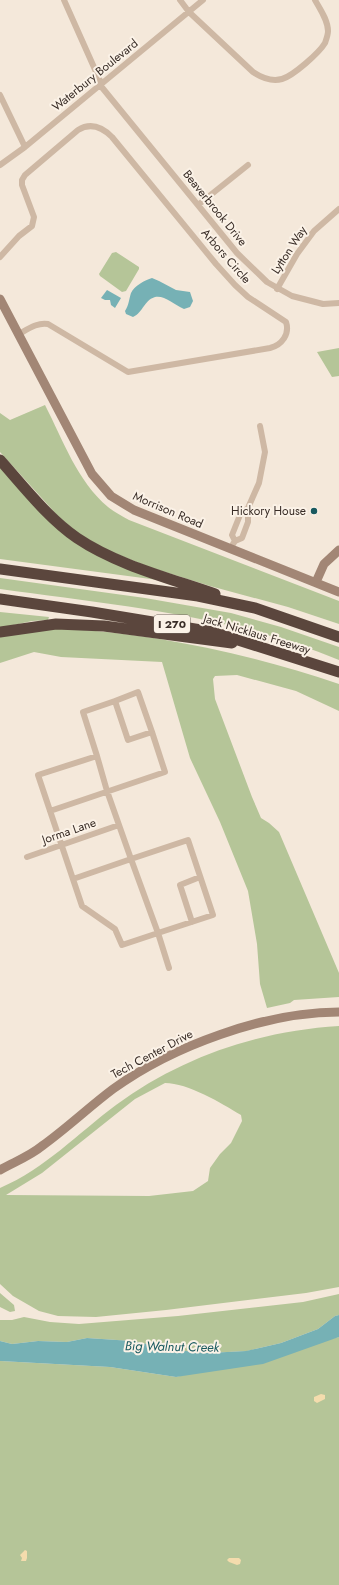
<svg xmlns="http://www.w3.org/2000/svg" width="339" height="1585" font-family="Jost,sans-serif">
  <rect width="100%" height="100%" fill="#f4e8da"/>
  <path fill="#b5c598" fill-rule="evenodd" d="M 116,252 L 139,267 L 139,269 L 126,291 L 122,292 L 100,276 L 99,274 L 112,253 Z
    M 339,348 L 339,376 L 332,377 L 317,352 Z
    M 45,405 C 63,440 77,481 108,507 C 114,512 122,516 129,520 L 339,601 L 339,624 L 288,607 L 210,586 L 149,567 L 107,550 L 79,534 L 58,516 L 0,452 L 0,413 L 10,420 Z
    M 0,464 L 63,530 L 158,580 L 0,559 Z
    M 0,578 L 145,598 L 231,613 L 281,627 L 339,647 L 339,660 C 232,615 114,605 0,589 Z
    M 0,612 L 49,617 L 48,620 L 32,621 L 0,628 Z
    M 56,628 C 153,633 247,653 339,684 L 339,711 L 296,691 L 237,675 L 215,676 L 213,679 L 215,699 L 252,797 L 261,818 L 269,823 L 279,832 L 339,973 L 339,997 L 294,1000 L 290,1003 L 267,1008 L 260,984 L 257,944 L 248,891 L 220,822 L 190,758 L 162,662 L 61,657 L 34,652 L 0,663 L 0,637 Z
    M 339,1026 L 339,1287 L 306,1293 L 166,1310 L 96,1317 L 58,1316 L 39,1311 L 13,1296 L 0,1284 L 0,1188 C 46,1168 77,1134 116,1105 C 181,1057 258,1031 339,1026 ZM 165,1083 C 188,1083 221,1103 241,1115 L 242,1121 L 231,1143 L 220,1154 L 210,1168 L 208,1181 L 193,1191 L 149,1196 L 6,1195 L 42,1173 L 135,1099 Z
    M 0,1293 L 14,1305 L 15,1311 L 10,1312 L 0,1307 Z
    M 339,1294 L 339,1315 L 335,1316 L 318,1329 L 281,1343 L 247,1351 L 208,1353 L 175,1350 L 132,1341 L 87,1338 L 67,1342 L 38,1341 L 12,1344 L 0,1341 L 0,1320 L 12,1320 L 24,1317 L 50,1322 L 79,1324 L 178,1316 L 303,1302 Z
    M 339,1337 L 339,1585 L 0,1585 L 0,1361 L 110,1367 L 176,1377 Z"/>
  <path fill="#f4dcad" d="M 321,1394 L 325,1395 L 325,1399 L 317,1403 L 314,1401 L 314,1397 Z
    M 25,1550 L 27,1551 L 27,1558 L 26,1561 L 21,1561 L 22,1558 L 20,1555 Z
    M 229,1558 L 239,1558 L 241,1560 L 240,1564 L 237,1565 L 229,1562 L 227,1560 Z"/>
  <path fill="#76b1b5" d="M 152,278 L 159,281 L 176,290 L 190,292 L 193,301 L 190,307 L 184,309 C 169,302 157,287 144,306 C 141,310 138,315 133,317 L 126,314 L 125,311 C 129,305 129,299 131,293 C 134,286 145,280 152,278 Z
    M 107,290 L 121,298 L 115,308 L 111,305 L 110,300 L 105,300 L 101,298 Z
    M 339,1315 L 339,1337 L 263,1364 L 176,1377 L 110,1367 L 0,1361 L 0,1341 L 12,1344 L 38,1341 L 67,1342 L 87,1338 L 132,1341 L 175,1350 L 208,1353 L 246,1351 L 281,1343 L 318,1329 L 335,1316 Z"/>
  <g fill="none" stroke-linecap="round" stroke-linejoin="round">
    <path stroke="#ceb8a4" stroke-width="6" d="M 64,0 L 101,83
      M 180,0 L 189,12 L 253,72 C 262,78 271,82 282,79 C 293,76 319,53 325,43 C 326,40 328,35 328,31 C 328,20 320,9 315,0
      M 100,85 L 237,253 L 267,282 L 292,296 L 323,304 L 339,303
      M 0,95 L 25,147
      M 0,165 L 25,147 L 203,0
      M 198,205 L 248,165
      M 0,257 L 19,236 L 32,226 L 34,217 L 22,185 L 22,180 L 25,175 L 78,130 C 91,122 102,127 112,137 L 216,264 L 235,285 L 248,297 L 286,322 C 290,334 282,345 270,348 L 128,372 L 48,324 C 38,322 28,329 19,334
      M 277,289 L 297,254 L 314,231 L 339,209
      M 235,541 L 232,535 L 240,515 L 248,508 L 259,483 L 265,452 L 260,426
      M 233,544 L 235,541 L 242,538 L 248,522 L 248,508
      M 97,756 L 83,712 L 115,701
      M 50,811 L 165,772 L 152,732 L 128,740 L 115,701 L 138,692 L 152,732
      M 188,840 L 213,915 L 158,933 L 131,859 Z
      M 27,857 L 119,825
      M 73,879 L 131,859 L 107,791 L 97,756 L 38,775 L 82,906 L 115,929 L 122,945 L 158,933 L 169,968
      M 192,922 L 180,885 L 200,877"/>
    <path stroke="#a28675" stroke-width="9" d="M 0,299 L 92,474 L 111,496 L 134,510 L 339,592
      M 316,582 L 324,564 L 339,550
      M 0,1170 C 14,1162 30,1156 42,1146 C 67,1128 89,1107 113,1089 C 172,1046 265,1012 339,1012"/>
    <path stroke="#5b463d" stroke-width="11" d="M 0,460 C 24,487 48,518 77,538 C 117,565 169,578 215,594
      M 0,569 L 198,596 L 255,608 L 339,637
      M 0,599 L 92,612 L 213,632 L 339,672
      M 0,632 L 56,624 L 104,626 L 232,643"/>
  </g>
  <circle fill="#18595f" stroke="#fbf2e7" stroke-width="1.5" cx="314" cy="511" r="4"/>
  <g text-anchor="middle" stroke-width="4" stroke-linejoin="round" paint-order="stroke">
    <rect fill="#fbf2e7" stroke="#736861" stroke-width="1" x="154" y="615" width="36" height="18" rx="3"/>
    <g font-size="11" font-weight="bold" fill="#392d27">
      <text x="172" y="628">I 270</text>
    </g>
    <g font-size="12" fill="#392d27" stroke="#fbf2e7">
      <text transform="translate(95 75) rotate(-39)" y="4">Waterbury Boulevard</text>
      <text transform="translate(215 208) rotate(51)" y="4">Beaverbrook Drive</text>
      <text transform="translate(289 250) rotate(-57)" y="4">Lytton Way</text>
      <text transform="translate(226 256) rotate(49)" y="4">Arbors Circle</text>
      <text transform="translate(168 510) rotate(23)" y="4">Morrison Road</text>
      <text transform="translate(257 634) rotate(17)" y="4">Jack Nicklaus Freeway</text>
      <text transform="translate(69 831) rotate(-19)" y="4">Jorma Lane</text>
      <text transform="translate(152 1054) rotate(-28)" y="4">Tech Center Drive</text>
    </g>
    <g font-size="12" fill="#392d27" stroke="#fbf2e7" text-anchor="end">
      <text x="306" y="515">Hickory House</text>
    </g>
    <g font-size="13" font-style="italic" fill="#18595f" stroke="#fbf2e7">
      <text transform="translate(172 1346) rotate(1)" y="5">Big Walnut Creek</text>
    </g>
  </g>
</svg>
